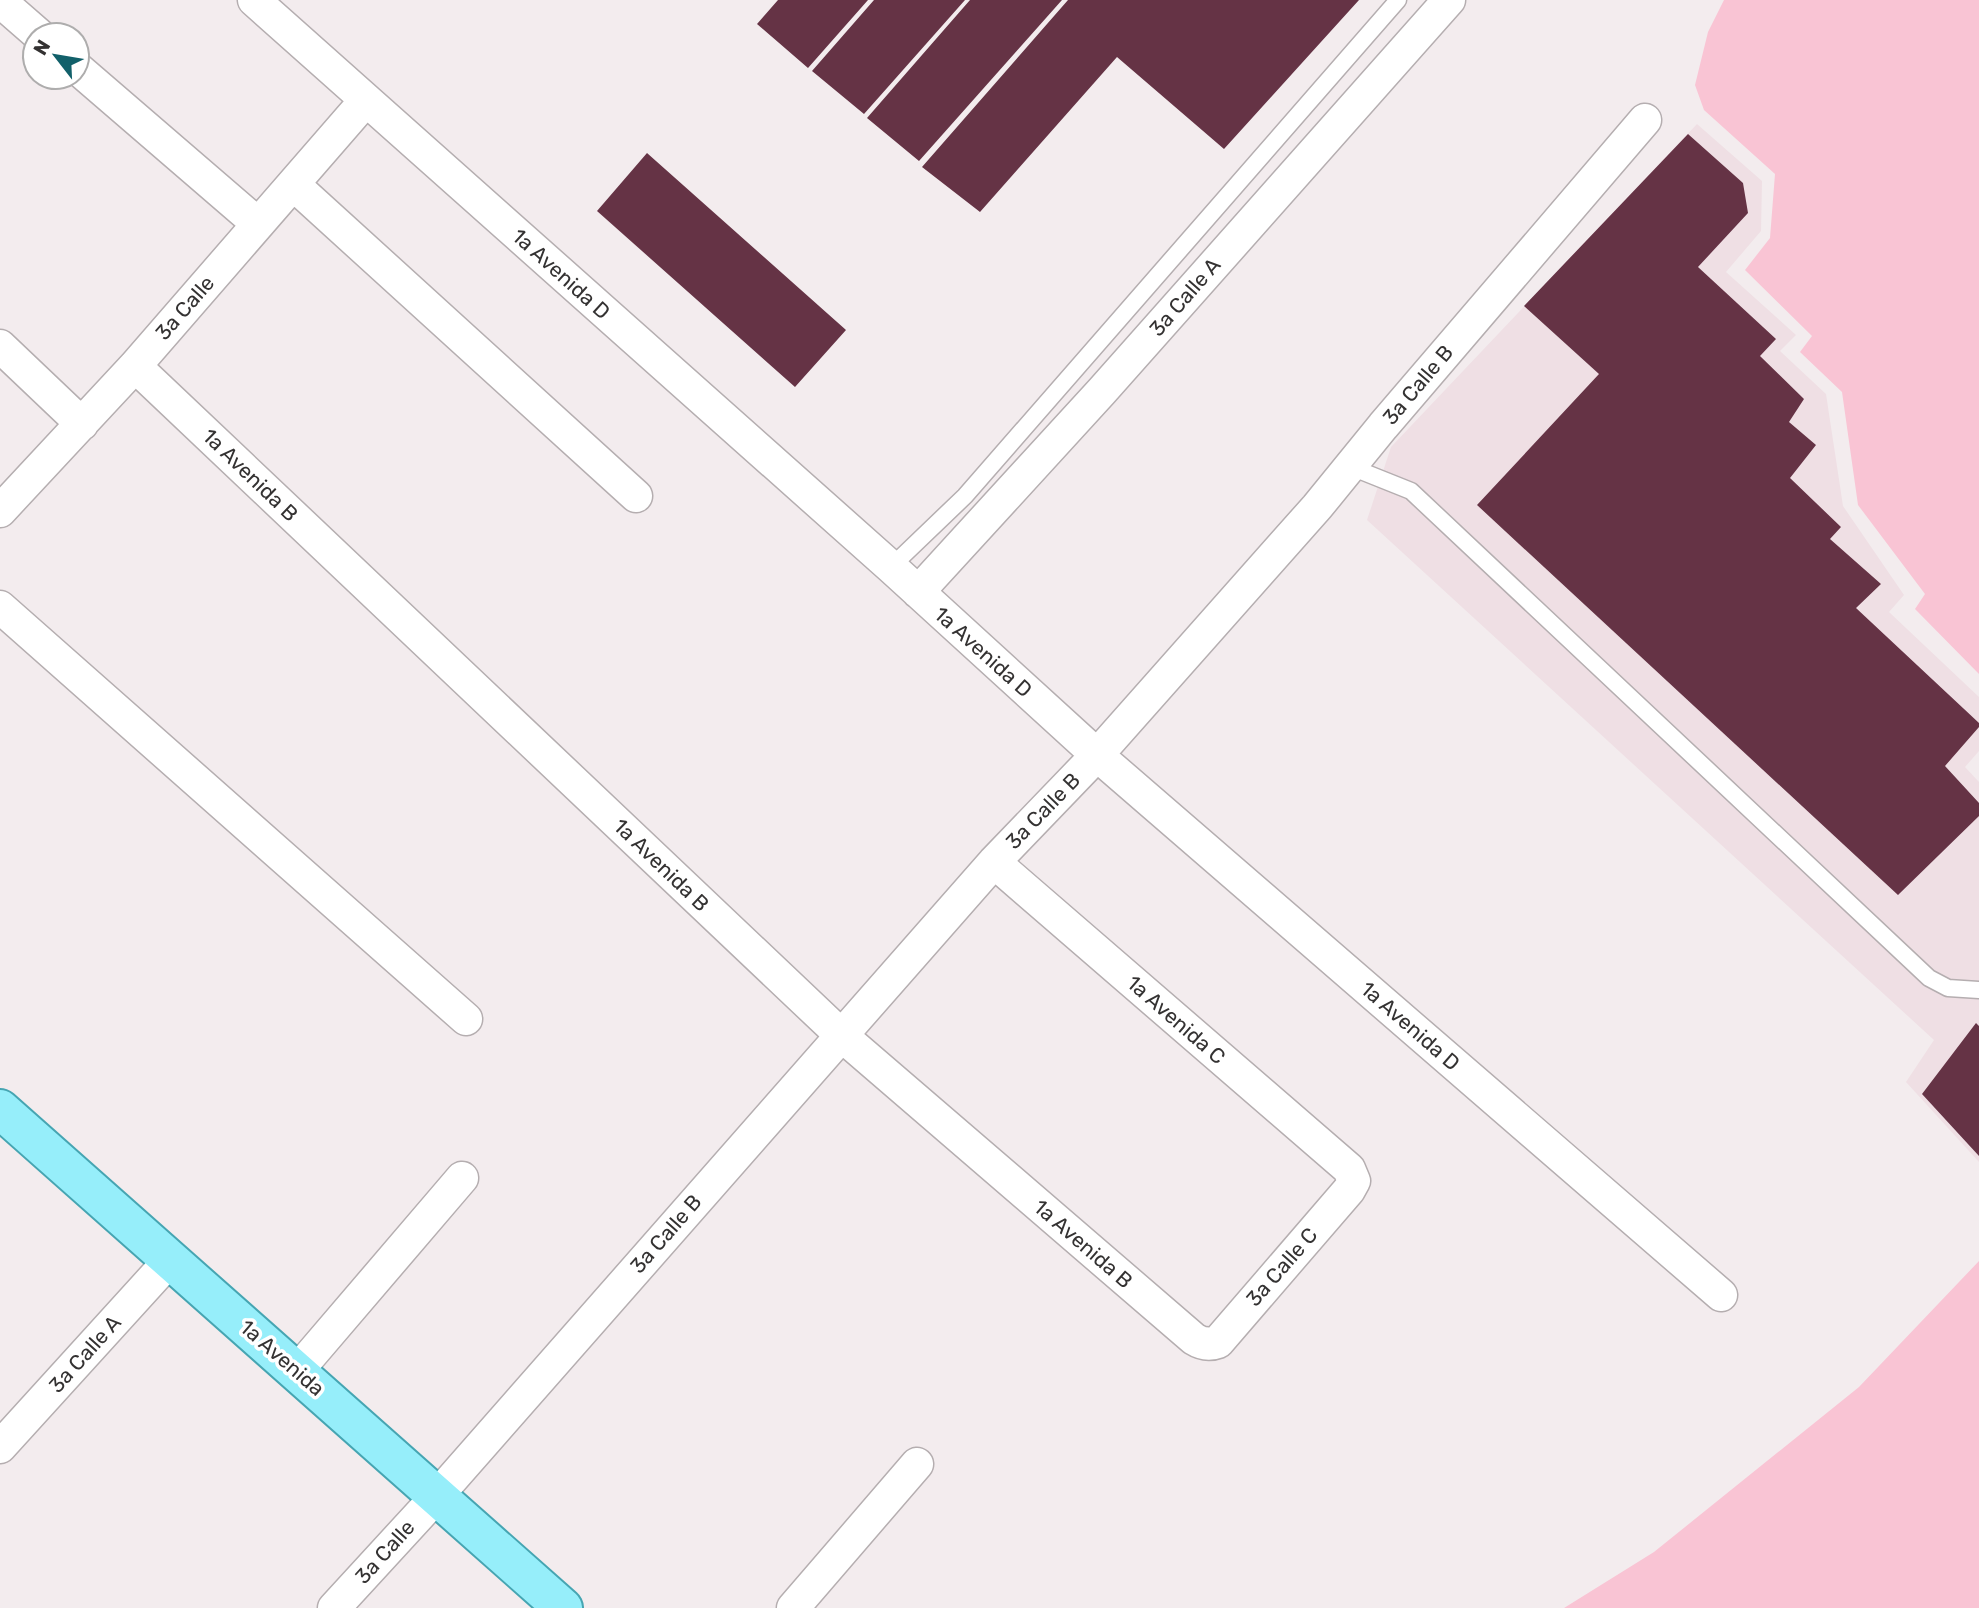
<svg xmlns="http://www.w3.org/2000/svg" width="1979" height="1608" font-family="Rubik,sans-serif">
  <rect width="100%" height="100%" fill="#f3ecee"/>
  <path fill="#efdfe4" d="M 1697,124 L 1762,181 L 1761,231 L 1726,272 L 1796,335 L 1780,351 L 1826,394 L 1843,506 L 1904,595 L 1889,612 L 1979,697 L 1979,751 L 1965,767 L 1979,782 L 1979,1162 L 1906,1082 L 1934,1040 L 1367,520 L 1391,447 Z"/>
  <path fill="#f9c4d4" d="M 1724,0 L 1979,0 L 1979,674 L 1915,609 L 1925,594 L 1858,505 L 1842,392 L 1800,352 L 1812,336 L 1745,270 L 1770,238 L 1775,174 L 1704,110 L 1695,85 L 1708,32 Z
    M 1979,1261 L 1979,1608 L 1564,1608 L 1654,1552 L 1859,1387 Z"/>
  <path fill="#653345" d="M 778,0 L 868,0 L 808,68 L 757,24 Z
    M 874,0 L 965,0 L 864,114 L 812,71 Z
    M 970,0 L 1062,0 L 919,161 L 867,118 Z
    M 1068,0 L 1359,0 L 1224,149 L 1117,57 L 980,212 L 922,167 Z
    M 1688,134 L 1743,183 L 1748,213 L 1698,267 L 1776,339 L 1760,356 L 1804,399 L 1789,422 L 1816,445 L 1790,478 L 1841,527 L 1830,539 L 1881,584 L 1856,608 L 1979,723 L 1979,727 L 1945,766 L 1979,803 L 1979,816 L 1898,895 L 1477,505 L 1599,374 L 1524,306 Z
    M 647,153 L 846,330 L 795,387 L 597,211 Z
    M 1976,1023 L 1979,1026 L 1979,1156 L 1922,1094 Z"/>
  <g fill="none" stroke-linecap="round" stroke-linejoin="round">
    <g stroke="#b5aeb0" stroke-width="19">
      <path id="lane" d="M 1351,467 L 1411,491 L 1929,978 L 1948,988 L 1979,990
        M 891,567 L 965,496 L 1398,0"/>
    </g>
    <g stroke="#b5aeb0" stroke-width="35">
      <path id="street" d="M 254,0 L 891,567 L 1097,755 L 1721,1295
        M 0,1 L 39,35
        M 77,68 L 258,224
        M 293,184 L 636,496
        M 0,346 L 82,424
        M 135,366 L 841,1035 L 1194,1339 C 1202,1344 1210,1345 1218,1342 L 1349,1190 L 1354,1181 L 1349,1169 L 994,862
        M 0,511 L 135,366 L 366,100
        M 918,592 L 1102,391 L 1449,0
        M 0,607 L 466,1019
        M 297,1371 L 462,1178
        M 0,1447 L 170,1260
        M 334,1608 L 436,1497 L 994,862 L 1097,755 L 1317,507 L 1383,426 L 1645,120
        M 793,1608 L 917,1464"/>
    </g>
    <g stroke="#46a5b2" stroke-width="42">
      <path id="primary" d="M 0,1109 L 563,1608"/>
    </g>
    <use href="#lane" stroke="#fff" stroke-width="16"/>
    <use href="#street" stroke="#fff" stroke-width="32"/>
    <use href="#primary" stroke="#96eefa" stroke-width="38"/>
  </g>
  <g text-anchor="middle" stroke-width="7" stroke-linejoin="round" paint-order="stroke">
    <g font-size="21" fill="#343232" stroke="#fff">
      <text transform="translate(561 274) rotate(42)" y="7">1a Avenida D</text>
      <text transform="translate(1185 297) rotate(-49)" y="7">3a Calle A</text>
      <text transform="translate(185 308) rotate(-49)" y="7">3a Calle</text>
      <text transform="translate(1418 385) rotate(-50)" y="7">3a Calle B</text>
      <text transform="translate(250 475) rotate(44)" y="7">1a Avenida B</text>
      <text transform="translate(983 652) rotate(42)" y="7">1a Avenida D</text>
      <text transform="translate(1043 811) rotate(-46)" y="7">3a Calle B</text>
      <text transform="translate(661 865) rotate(44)" y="7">1a Avenida B</text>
      <text transform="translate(1176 1020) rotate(41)" y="7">1a Avenida C</text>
      <text transform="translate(1410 1026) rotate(41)" y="7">1a Avenida D</text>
      <text transform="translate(666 1234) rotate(-49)" y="7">3a Calle B</text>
      <text transform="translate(1083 1244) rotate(41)" y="7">1a Avenida B</text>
      <text transform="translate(1282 1267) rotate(-49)" y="7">3a Calle C</text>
      <text transform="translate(85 1354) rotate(-48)" y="7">3a Calle A</text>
      <text transform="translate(282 1358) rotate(41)" y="7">1a Avenida</text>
      <text transform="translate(385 1552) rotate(-48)" y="7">3a Calle</text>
    </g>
  </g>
  <g transform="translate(56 56) rotate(301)"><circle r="33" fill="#ffffff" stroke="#aeadad" stroke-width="2"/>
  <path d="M0-5L12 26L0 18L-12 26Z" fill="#12606a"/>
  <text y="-10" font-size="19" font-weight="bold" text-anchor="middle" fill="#343232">N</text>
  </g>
</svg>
